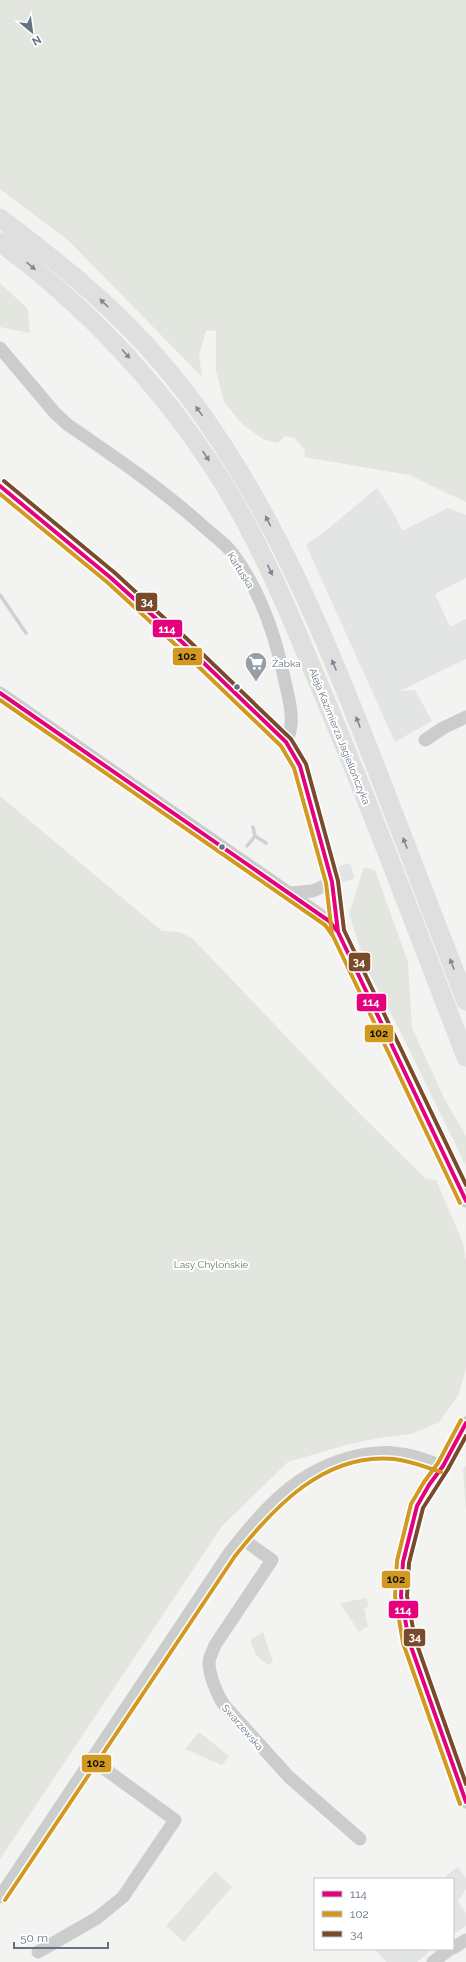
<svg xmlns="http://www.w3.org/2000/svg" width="466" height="1962" font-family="Raleway,sans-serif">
  <rect width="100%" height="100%" fill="#f3f3f1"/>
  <path fill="#e3e5e4" d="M 377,488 L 392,510 L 402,531 L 448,508 L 466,515 L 466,578 L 435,594 L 450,627 L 466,619 L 466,659 L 400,691 L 415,690 L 432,721 L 395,742 L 306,545 L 323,533 Z
    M 350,863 L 355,878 L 342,883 L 338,867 Z
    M 458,1867 L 466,1878 L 466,1889 L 458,1901 L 466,1913 L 466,1926 L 453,1935 L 453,1879 L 442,1879 Z
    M 375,1949 L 433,1949 L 417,1962 L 386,1962 Z"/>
  <path fill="#e2e6df" d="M 0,0 L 466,0 L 466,502 L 409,475 L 304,457 L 305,450 L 294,438 L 285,436 L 278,443 L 263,439 L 242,424 L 224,402 L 216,371 L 216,331 L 206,330 L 199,355 L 202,377 L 69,241 L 0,189 Z
    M 0,283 L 28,309 L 30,333 L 0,327 Z
    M 0,796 L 162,931 L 180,932 L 193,939 L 358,1112 L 426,1179 L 436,1180 L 463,1243 L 466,1261 L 466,1368 L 459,1394 L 439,1422 L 426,1428 L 411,1434 L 379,1438 L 346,1445 L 288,1462 L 222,1526 L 0,1859 Z
    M 364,867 L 375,870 L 408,962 L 412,1028 L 445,1100 L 466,1136 L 466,1166 L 400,1031 L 367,969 L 349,914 Z
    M 466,1466 L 466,1512 L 463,1469 Z
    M 366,1598 L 369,1607 L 364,1608 L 368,1626 L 359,1632 L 340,1603 Z
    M 263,1632 L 273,1662 L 268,1665 L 256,1655 L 250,1640 Z
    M 199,1732 L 229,1756 L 222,1765 L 185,1749 Z
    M 215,1871 L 232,1887 L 184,1942 L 166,1926 Z"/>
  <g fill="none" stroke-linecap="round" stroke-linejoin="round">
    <path stroke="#cbd2d5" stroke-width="3.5" d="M 0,595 L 26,633
      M 253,827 L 255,836 L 266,843
      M 247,846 L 255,836"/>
    <path stroke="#cbcccc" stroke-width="13" d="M 0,348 L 55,413 L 68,425 C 115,457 162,489 204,527 C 213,535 226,544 233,554 C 259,589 275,634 284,677 C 288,697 297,722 286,742
      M 0,486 C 102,564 194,653 286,742 L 300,766 L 332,882 L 338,932 L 457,1179 L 466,1201
      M 0,693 L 289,893 L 329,921 L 338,932
      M 425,740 L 443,728 L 466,717
      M 289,893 L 313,891 L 332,882
      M 466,1423 L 443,1466 L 429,1485 L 417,1506 L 403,1562 L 401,1596 L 409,1641 L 466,1802
      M 241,1538 L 272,1560 L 215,1645 C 213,1651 209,1657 209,1663 C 209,1675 218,1697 225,1706 L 289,1777 L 360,1839
      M 0,1897 L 230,1552 C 266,1507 297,1470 356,1456 C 371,1453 387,1451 402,1454 C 416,1456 430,1462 443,1466
      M 453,1948 L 466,1940
      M 38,1952 L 97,1918 L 123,1897 L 175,1820 L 91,1759
      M 433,1962 L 450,1949"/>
    <path stroke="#dfdfe0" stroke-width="19" d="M 0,218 C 50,256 101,296 144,343 C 255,463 318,619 377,770 C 406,847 436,924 466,1001
      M 0,242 C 83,304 156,380 213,467 C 258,536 289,612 320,687 C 372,809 418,934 466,1057"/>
    <g stroke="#fff" stroke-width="7">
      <path id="bus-1" d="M 0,486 L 111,578 L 182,642 L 286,742 L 300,766 L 332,882 L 338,932 L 466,1201
        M 0,693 L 329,921 L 338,932
        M 466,1423 L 443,1466 L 429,1485 L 417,1506 L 403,1562 L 401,1596 L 409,1641 L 466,1802"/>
    </g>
    <g stroke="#fff" stroke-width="7">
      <path id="bus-2" d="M 0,494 L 107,582 L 178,647 L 281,746 L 294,768 L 326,883 L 332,934 L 460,1203
        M 0,700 L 325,925 L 333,936
        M 460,1804 L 403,1643 L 395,1596 L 397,1561 L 411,1504 L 424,1482 L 438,1463 L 461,1420
        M 5,1900 L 235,1556 C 274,1507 325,1452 394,1459 C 411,1461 426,1467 441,1472"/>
    </g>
    <g stroke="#fff" stroke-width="7">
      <path id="bus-3" d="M 4,481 L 115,573 L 186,638 L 291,739 L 306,764 L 338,881 L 344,930 L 466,1185
        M 466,1436 L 448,1469 L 423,1508 L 409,1563 L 407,1596 L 415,1639 L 466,1784"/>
    </g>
    <use href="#bus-1" stroke="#e5007d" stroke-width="4"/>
    <use href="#bus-2" stroke="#d29920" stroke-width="4"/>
    <use href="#bus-3" stroke="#7a4b2a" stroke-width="4"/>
  </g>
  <defs><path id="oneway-solid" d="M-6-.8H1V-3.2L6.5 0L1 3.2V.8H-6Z"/></defs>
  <g fill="#7d8894">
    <use href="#oneway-solid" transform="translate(31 266) rotate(40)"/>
    <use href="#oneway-solid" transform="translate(104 303) rotate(-137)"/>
    <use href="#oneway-solid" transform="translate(126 354) rotate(48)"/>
    <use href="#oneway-solid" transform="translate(199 411) rotate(-126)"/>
    <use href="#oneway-solid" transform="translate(206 456) rotate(56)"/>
    <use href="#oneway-solid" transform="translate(268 521) rotate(-117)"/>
    <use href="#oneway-solid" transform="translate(270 570) rotate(65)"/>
    <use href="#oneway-solid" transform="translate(334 665) rotate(-113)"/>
    <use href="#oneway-solid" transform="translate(358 722) rotate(-111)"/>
    <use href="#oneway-solid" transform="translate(405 843) rotate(-111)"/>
    <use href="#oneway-solid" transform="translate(452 964) rotate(-111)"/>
  </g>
  <defs>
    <g id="supermarket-pin" transform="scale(1.15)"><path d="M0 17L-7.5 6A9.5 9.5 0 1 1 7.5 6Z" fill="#969fa8" stroke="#fff"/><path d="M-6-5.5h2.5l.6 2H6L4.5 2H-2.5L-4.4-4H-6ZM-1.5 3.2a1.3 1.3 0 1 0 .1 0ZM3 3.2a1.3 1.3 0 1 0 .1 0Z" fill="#fff"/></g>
  </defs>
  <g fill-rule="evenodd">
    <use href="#supermarket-pin" x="256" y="663"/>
  </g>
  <g fill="#647281" stroke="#fff" stroke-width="1.5">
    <circle cx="237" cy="687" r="3.5"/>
    <circle cx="222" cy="847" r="3.5"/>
  </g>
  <g text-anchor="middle" stroke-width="4" stroke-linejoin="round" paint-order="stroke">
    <g font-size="10" fill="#647281" stroke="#fff">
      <text transform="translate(241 570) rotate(58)" y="4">Kartuska</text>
      <text transform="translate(340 736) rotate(68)" y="4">Aleja Kazimierza Jagiellończyka</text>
      <text transform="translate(243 1727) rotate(49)" y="4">Swarzewska</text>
    </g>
    <g font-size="10" fill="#647281" stroke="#fff" text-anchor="start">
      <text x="272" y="667">Żabka</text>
    </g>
    <g font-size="10" fill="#667862" stroke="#fff">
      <text x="211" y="1268">Lasy Chylońskie</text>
    </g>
  </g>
  <g stroke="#fff" stroke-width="1.5">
    <rect x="135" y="592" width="23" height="20" rx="4" fill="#7a4b2a"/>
    <rect x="152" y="619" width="31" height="19" rx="4" fill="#e5007d"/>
    <rect x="172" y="647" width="31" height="19" rx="4" fill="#d29920"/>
    <rect x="348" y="952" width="23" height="20" rx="4" fill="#7a4b2a"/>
    <rect x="356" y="993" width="31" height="19" rx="4" fill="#e5007d"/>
    <rect x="364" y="1024" width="30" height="19" rx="4" fill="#d29920"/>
    <rect x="381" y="1570" width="30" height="19" rx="4" fill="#d29920"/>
    <rect x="388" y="1600" width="31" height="19" rx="4" fill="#e5007d"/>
    <rect x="403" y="1628" width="23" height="19" rx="4" fill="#7a4b2a"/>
    <rect x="81" y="1754" width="31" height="19" rx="4" fill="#d29920"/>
  </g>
  <g font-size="11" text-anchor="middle" font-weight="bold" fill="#fff">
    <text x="147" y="606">34</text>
    <text x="167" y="633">114</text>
    <text x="359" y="966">34</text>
    <text x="371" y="1006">114</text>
    <text x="403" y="1614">114</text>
    <text x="415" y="1641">34</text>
  </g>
  <g font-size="11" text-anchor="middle" font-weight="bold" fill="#111">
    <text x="187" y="660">102</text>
    <text x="379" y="1037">102</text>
    <text x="396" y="1583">102</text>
    <text x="96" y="1767">102</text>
  </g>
  <rect x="314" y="1878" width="140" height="72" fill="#ffffff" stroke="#c1c7cd"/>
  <rect x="322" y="1891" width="20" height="6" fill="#e5007d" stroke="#c1c7cd"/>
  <text x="350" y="1898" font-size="12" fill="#647281">114</text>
  <rect x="322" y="1911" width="20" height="6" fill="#d29920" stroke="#c1c7cd"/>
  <text x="350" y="1918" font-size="12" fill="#647281">102</text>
  <rect x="322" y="1931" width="20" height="6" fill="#7a4b2a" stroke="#c1c7cd"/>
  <text x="350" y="1938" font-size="12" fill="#647281">34</text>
  <g transform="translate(32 32) rotate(151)" stroke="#ffffff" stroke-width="3" paint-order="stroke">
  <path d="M0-3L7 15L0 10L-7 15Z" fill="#647281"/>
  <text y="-6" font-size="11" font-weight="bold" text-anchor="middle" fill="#647281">N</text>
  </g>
  <path d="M14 1942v6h94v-6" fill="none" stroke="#647281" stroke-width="2"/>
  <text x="20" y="1942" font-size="12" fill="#647281" stroke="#ffffff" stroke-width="3" paint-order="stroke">50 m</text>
</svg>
